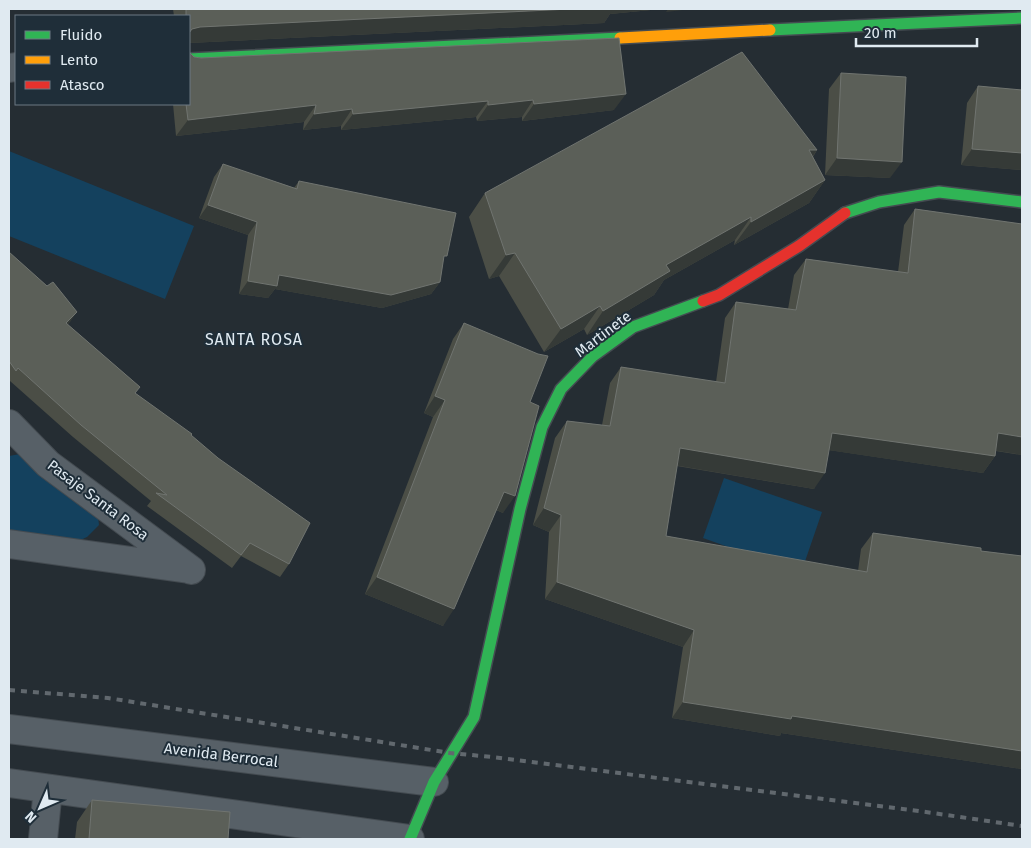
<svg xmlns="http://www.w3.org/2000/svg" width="1031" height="848" font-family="'Fira Sans',sans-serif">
  <rect width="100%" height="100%" fill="#252d33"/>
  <path fill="#14415e" d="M 9,151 L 194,226 L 165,299 L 9,236 Z
    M 20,454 L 98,516 L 99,525 L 87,537 L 74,543 L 9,530 L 9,456 Z
    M 724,478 L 822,512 L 801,573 L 703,538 Z"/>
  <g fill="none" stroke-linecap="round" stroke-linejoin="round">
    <g stroke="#444b51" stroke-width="30">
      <path id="street" d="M 9,68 L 16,67
        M 9,424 L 48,464 L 191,570
        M 9,544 L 189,569
        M 9,729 L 434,782
        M 9,783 L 410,839
        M 43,839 L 48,789"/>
    </g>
    <g stroke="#444b51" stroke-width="14">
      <path id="fast" d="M 770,30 L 1022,18
        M 189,59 L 620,38
        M 845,213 L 879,202 L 939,192 L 1022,202
        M 410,839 L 434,782 L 474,717 L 520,509 L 542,427 L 561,389 L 593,356 L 633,327 L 703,301"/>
    </g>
    <g stroke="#444b51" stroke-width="14">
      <path id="slow" d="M 620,38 L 770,30"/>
    </g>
    <g stroke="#444b51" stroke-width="14">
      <path id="jam" d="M 703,301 L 719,295 L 799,246 L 845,213"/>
    </g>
    <use href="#street" stroke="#576067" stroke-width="28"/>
    <use href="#fast" stroke="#30b455" stroke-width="11"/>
    <use href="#slow" stroke="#ff9f0a" stroke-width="11"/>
    <use href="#jam" stroke="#e5322d" stroke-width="11"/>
    <path stroke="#61686e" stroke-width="4" stroke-dasharray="6 6" stroke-linecap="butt" d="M 9,690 L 108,698 L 450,753 L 492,757 L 926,812 L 1022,826"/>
  </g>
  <path fill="#4b4e46" d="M 173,9 L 661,9 L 610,14 L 604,23 L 189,43 L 189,16 L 174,16 Z
    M 194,57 L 201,58 L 614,110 L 522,121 L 522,117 L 477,121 L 476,117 L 341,130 L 341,126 L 303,130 L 304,122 L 176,136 L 173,104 L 189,104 Z
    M 841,73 L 890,178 L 825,175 L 829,89 Z
    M 978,86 L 1022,90 L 1022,170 L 961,165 L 967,103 Z
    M 817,150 L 813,157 L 825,180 L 809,203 L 734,245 L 735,240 L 664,280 L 654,295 L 587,335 L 584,329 L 544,352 L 499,276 L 489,279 L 469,217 L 485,193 Z
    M 223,164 L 294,188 L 299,181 L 443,261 L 440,282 L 431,294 L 382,308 L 275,289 L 268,298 L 239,294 L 248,235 L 199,218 L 214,177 Z
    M 915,209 L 1022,224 L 1022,455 L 996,451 L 995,456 L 983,473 L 829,450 L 814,489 L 677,466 L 666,536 L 858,571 L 861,549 L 873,533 L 981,551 L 1022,556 L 1022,769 L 781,733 L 780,736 L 672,718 L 683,647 L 545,599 L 549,532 L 533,525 L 555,438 L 567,421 L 602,425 L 610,383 L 621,367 L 716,382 L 725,318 L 736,302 L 788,309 L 794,275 L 806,259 L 898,272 L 904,225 Z
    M 9,252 L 68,325 L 140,387 L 135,393 L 191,435 L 289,564 L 280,577 L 241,556 L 232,568 L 147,506 L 151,501 L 73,437 L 10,381 L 9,382 Z
    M 464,323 L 530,402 L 503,513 L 496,510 L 443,626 L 365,594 L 433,417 L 424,413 L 453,339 Z
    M 92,800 L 228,839 L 75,839 L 77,822 Z"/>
  <path fill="#353a37" d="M 570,9 L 661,9 L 610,14 L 604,23 L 189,43 L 189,33 L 192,29 L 200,27 Z
    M 668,9 L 691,9 L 666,12 Z
    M 626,94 L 614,110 L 522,121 L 534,104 Z
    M 533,100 L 522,117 L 477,121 L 488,105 Z
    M 488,101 L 476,117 L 341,130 L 353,114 Z
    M 316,105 L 304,122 L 176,136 L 188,120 Z
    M 352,109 L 341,126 L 303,130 L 314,114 Z
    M 972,149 L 1022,153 L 1022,170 L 961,165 Z
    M 809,150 L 817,150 L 801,174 Z
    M 837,158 L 902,162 L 890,178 L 825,175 Z
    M 825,180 L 809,203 L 734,245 L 751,222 Z
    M 208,205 L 257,222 L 248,235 L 199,218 Z
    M 751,217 L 735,240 L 664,280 L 654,295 L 587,335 L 603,311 L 666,265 Z
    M 515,253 L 499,276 L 489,279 L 506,255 Z
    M 279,275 L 440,282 L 431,294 L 382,308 L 275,289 L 268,298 L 239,294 L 248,281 Z
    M 600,306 L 584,329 L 544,352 L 561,329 Z
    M 77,312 L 68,325 L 66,323 Z
    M 435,396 L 445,400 L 433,417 L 424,413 Z
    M 832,433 L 995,456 L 983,473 L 821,449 Z
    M 998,433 L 1022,437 L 1022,455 L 986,449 Z
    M 680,448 L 825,473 L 814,489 L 668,464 Z
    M 504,492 L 515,496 L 503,513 L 492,508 Z
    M 544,508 L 561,515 L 549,532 L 533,525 Z
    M 377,577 L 454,609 L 443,626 L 365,594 Z
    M 557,582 L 694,630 L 683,647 L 545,599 Z
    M 683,702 L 792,716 L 1022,751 L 1022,769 L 781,733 L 780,736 L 672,718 Z"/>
  <path fill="#5b5f58" stroke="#707470" d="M 186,9 L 570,9 L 200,27 L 192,29 L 189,33 L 189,16 L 186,16 Z
    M 619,38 L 626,94 L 534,104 L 533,100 L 488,105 L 488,101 L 353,114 L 352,109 L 314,114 L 316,105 L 188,120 L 186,104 L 189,104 L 189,52 L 194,57 L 201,58 Z
    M 742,52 L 817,150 L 809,150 L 825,180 L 751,222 L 751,217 L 666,265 L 670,271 L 603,311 L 600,306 L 561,329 L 515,253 L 506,255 L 485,193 Z
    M 841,73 L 906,77 L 902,162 L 837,158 Z
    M 978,86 L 1022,90 L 1022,153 L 972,149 Z
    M 223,164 L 297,189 L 299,181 L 456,213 L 447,256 L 444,256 L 440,282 L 391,295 L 279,275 L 277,286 L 248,281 L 257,222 L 208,205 Z
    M 915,209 L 1022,224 L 1022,437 L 998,433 L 995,456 L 832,433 L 825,473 L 680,448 L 666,536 L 867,572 L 873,533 L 981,548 L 981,551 L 1022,556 L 1022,751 L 792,716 L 791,719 L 683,702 L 694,630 L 557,582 L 561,515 L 544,508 L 567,421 L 610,426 L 621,367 L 725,383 L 736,302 L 796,310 L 806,259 L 908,273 Z
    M 9,252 L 47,286 L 53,282 L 77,312 L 66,323 L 140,387 L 135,393 L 192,434 L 191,435 L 218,458 L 310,523 L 289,564 L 250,543 L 241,555 L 156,493 L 167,495 L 81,425 L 18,368 L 16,371 L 9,361 Z
    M 464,323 L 538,354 L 548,356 L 530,402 L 539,406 L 515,496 L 504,492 L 454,609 L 377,577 L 445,400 L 435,396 Z
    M 92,800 L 230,812 L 228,839 L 89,839 Z"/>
  <g text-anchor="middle" stroke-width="4" stroke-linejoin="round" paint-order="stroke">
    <g font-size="15" fill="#e0eaf1" stroke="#1f2e39">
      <text transform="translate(603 334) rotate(-37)" y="5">Martinete</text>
      <text transform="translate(98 500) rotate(37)" y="5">Pasaje Santa Rosa</text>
      <text transform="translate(221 755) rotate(7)" y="5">Avenida Berrocal</text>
    </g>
    <g font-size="16" letter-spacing="1" fill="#e0eaf1" stroke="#1f2e39">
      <text x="254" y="345">SANTA ROSA</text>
    </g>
  </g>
  <rect width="1031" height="848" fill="none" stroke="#e0eaf1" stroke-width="20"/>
  <rect x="15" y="15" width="175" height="90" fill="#1f2e39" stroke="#6c7983"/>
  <rect x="25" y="31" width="25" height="8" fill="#30b455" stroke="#6c7983"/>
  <text x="60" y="40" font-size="15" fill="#e0eaf1">Fluido</text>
  <rect x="25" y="56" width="25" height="8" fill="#ff9f0a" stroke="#6c7983"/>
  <text x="60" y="65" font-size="15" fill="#e0eaf1">Lento</text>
  <rect x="25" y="81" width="25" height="8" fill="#e5322d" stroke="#6c7983"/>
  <text x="60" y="90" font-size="15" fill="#e0eaf1">Atasco</text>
  <g transform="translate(40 808) rotate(225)" stroke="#1f2e39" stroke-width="4" paint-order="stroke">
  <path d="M0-4L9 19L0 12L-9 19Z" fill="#e0eaf1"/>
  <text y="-8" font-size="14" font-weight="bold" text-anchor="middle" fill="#e0eaf1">N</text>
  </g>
  <path d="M856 38v8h121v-8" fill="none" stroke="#e0eaf1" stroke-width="2.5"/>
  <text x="864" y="38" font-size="15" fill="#e0eaf1" stroke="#1f2e39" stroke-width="4" paint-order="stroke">20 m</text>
</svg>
